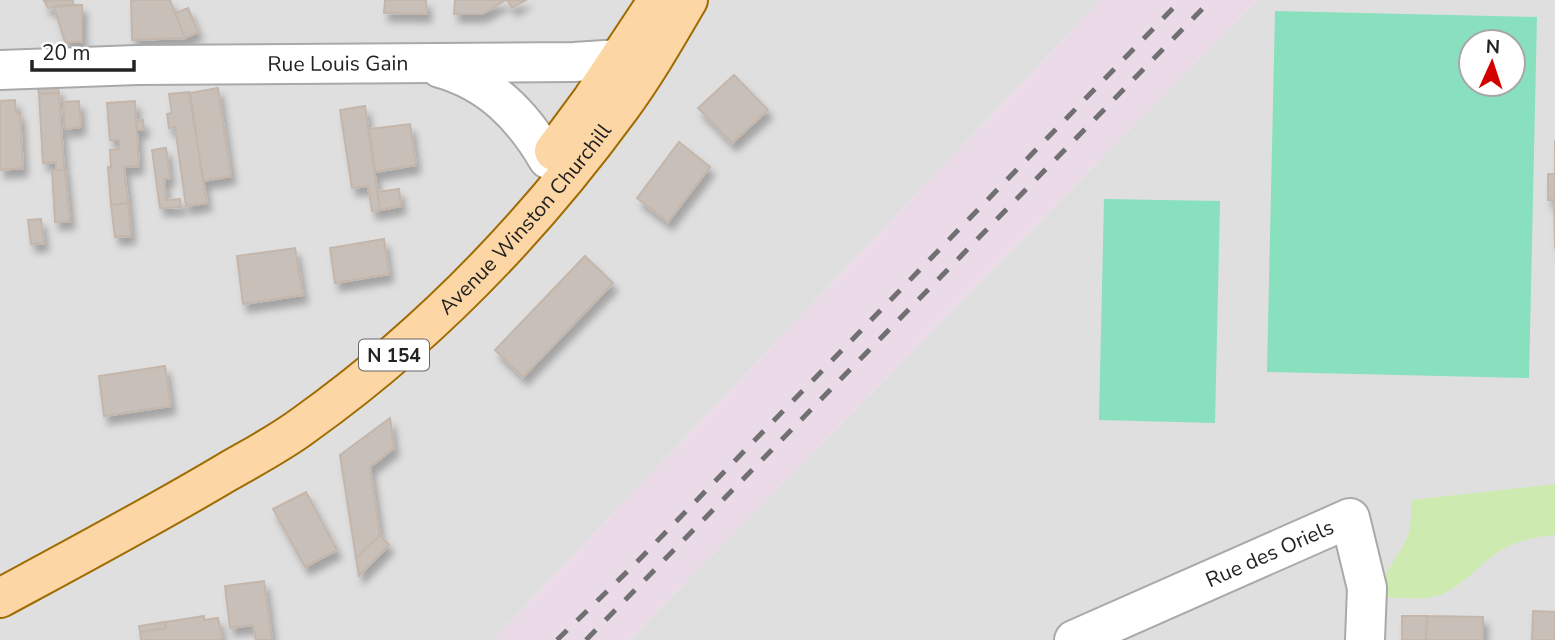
<svg xmlns="http://www.w3.org/2000/svg" width="1555" height="640" font-family="'Nunito Sans',sans-serif">
  <defs>
    <filter id="shadow"><feDropShadow dx="4.5" dy="8" stdDeviation="3.5" flood-color="#0004"/></filter>
  </defs>
  <rect width="100%" height="100%" fill="#f2efe9"/>
  <path fill="#e0dfdf" fill-rule="evenodd" d="M 0,0 L 1101,0 L 493,640 L 0,640 Z
    M 1257,0 L 1555,0 L 1555,640 L 629,640 ZM 1471,42 L 1513,42 L 1513,84 L 1471,84 Z"/>
  <path fill="#ebdbe8" d="M 1101,0 L 1257,0 L 629,640 L 493,640 Z"/>
  <path fill="#cdebb0" d="M 1555,484 L 1555,535 C 1534,537 1511,542 1494,555 C 1475,569 1460,588 1437,596 C 1419,601 1396,597 1377,597 C 1382,574 1396,560 1406,540 C 1412,528 1411,514 1411,500 Z"/>
  <path fill="#88e0be" fill-rule="evenodd" d="M 1275,11 L 1537,17 L 1529,378 L 1267,372 ZM 1513,42 L 1513,84 L 1471,84 L 1471,42 Z
    M 1104,199 L 1220,201 L 1215,423 L 1099,420 Z"/>
  <path fill="#c7bfb8" stroke="#c4b6ab" stroke-width="2" filter="url(#shadow)" d="M 73,0 L 73,5 L 48,8 L 44,1 Z
    M 131,0 L 170,0 L 185,38 L 132,40 Z
    M 385,0 L 426,0 L 427,14 L 384,13 Z
    M 455,0 L 506,0 L 482,14 L 454,14 Z
    M 507,0 L 526,0 L 512,8 Z
    M 73,5 L 82,5 L 82,42 L 65,42 L 54,6 Z
    M 188,8 L 198,32 L 185,38 L 175,13 Z
    M 734,75 L 768,110 L 732,143 L 698,108 Z
    M 58,88 L 59,93 L 39,94 L 38,89 Z
    M 218,88 L 231,176 L 203,181 L 190,93 Z
    M 189,92 L 207,203 L 186,206 L 175,127 L 169,128 L 167,114 L 172,113 L 169,94 Z
    M 59,93 L 64,170 L 56,170 L 56,162 L 43,163 L 39,94 Z
    M 15,100 L 16,113 L 20,113 L 23,168 L 0,170 L 0,101 Z
    M 79,101 L 81,127 L 65,129 L 63,102 Z
    M 135,101 L 139,166 L 124,167 L 128,203 L 111,205 L 108,167 L 111,168 L 110,150 L 119,149 L 119,140 L 110,140 L 107,103 Z
    M 365,106 L 380,210 L 372,211 L 368,186 L 352,188 L 340,110 Z
    M 143,120 L 144,130 L 137,130 L 136,121 Z
    M 410,124 L 416,165 L 375,172 L 369,129 Z
    M 1555,140 L 1555,249 L 1554,200 L 1548,200 L 1548,174 L 1555,174 Z
    M 679,142 L 710,167 L 668,222 L 637,198 Z
    M 166,148 L 170,178 L 164,179 L 166,200 L 180,199 L 181,207 L 160,208 L 152,150 Z
    M 52,170 L 65,170 L 70,221 L 55,222 Z
    M 399,189 L 401,206 L 380,210 L 377,192 Z
    M 128,203 L 131,236 L 115,237 L 111,205 Z
    M 41,219 L 44,243 L 31,244 L 28,220 Z
    M 384,239 L 389,274 L 335,283 L 330,248 Z
    M 295,248 L 303,295 L 243,304 L 237,256 Z
    M 585,256 L 613,283 L 523,377 L 495,350 Z
    M 165,366 L 171,406 L 104,416 L 99,376 Z
    M 390,418 L 394,448 L 370,467 L 380,535 L 356,558 L 340,455 Z
    M 306,492 L 337,550 L 305,567 L 273,509 Z
    M 380,535 L 389,545 L 359,576 L 356,558 Z
    M 264,581 L 272,640 L 256,640 L 253,625 L 230,628 L 225,586 Z
    M 1533,611 L 1555,612 L 1555,640 L 1532,640 Z
    M 204,616 L 204,620 L 218,618 L 222,640 L 141,640 L 140,632 L 166,628 L 165,622 Z
    M 1402,616 L 1427,616 L 1426,640 L 1402,640 Z
    M 1427,616 L 1483,617 L 1483,640 L 1426,640 Z
    M 165,622 L 166,628 L 140,632 L 139,626 Z"/>
  <g fill="none" stroke-linecap="round" stroke-linejoin="round">
    <g stroke="#a9a9a9" stroke-width="42">
      <g id="street">
        <path d="M 440,68 C 490,82 522,115 548,159"/>
        <path id="s1" d="M 0,70 L 137,65 L 574,62 L 620,59"/>
        <path id="s2" d="M 1074,640 L 1350,518 L 1367,588 L 1365,640"/>
      </g>
    </g>
    <g stroke="#a06b00" stroke-width="42">
      <g id="primary">
        <path d="M 554,151 L 591,101 L 658,0"/>
        <path id="s3" d="M 0,598 C 76,557 153,516 227,472 C 253,457 280,443 304,425 C 426,338 532,228 620,108 C 645,74 667,36 688,0"/>
      </g>
    </g>
    <use href="#street" stroke="#fff" stroke-width="38"/>
    <use href="#primary" stroke="#fcd6a4" stroke-width="38"/>
    <path stroke="#707070" stroke-width="5" stroke-dasharray="14 14" stroke-linecap="butt" d="M 557,640 L 633,566 L 1181,0
      M 586,640 L 1211,0"/>
  </g>
  <g text-anchor="middle" stroke-width="5" stroke-linejoin="round" paint-order="stroke">
    <rect fill="#fff" stroke="#646464" stroke-width="2" x="359" y="339.5" width="70" height="31" rx="5"/>
    <g font-size="19" font-weight="bold" fill="#222">
      <text x="394" y="362">N 154</text>
    </g>
    <g font-size="21" fill="#222" stroke="#fff">
      <text dy="7" stroke="none"><textPath href="#s1" startOffset="338">Rue Louis Gain</textPath></text>
      <text dy="7" stroke="none"><textPath href="#s3" startOffset="653">Avenue Winston Churchill</textPath></text>
      <text dy="7" stroke="none"><textPath href="#s2" startOffset="214">Rue des Oriels</textPath></text>
    </g>
  </g>
  <g transform="translate(1492 63) rotate(3)"><circle r="33" fill="#ffffff" stroke="#a7a7a7" stroke-width="2"/>
  <path d="M0-5L12 26L0 18L-12 26Z" fill="#d40000"/>
  <text y="-10" font-size="19" font-weight="bold" text-anchor="middle" fill="#222222">N</text>
  </g>
  <path d="M32 60v10h102v-10" fill="none" stroke="#222222" stroke-width="3.5"/>
  <text x="42" y="60" font-size="21" fill="#222222" stroke="#ffffff" stroke-width="5" paint-order="stroke">20 m</text>
</svg>
